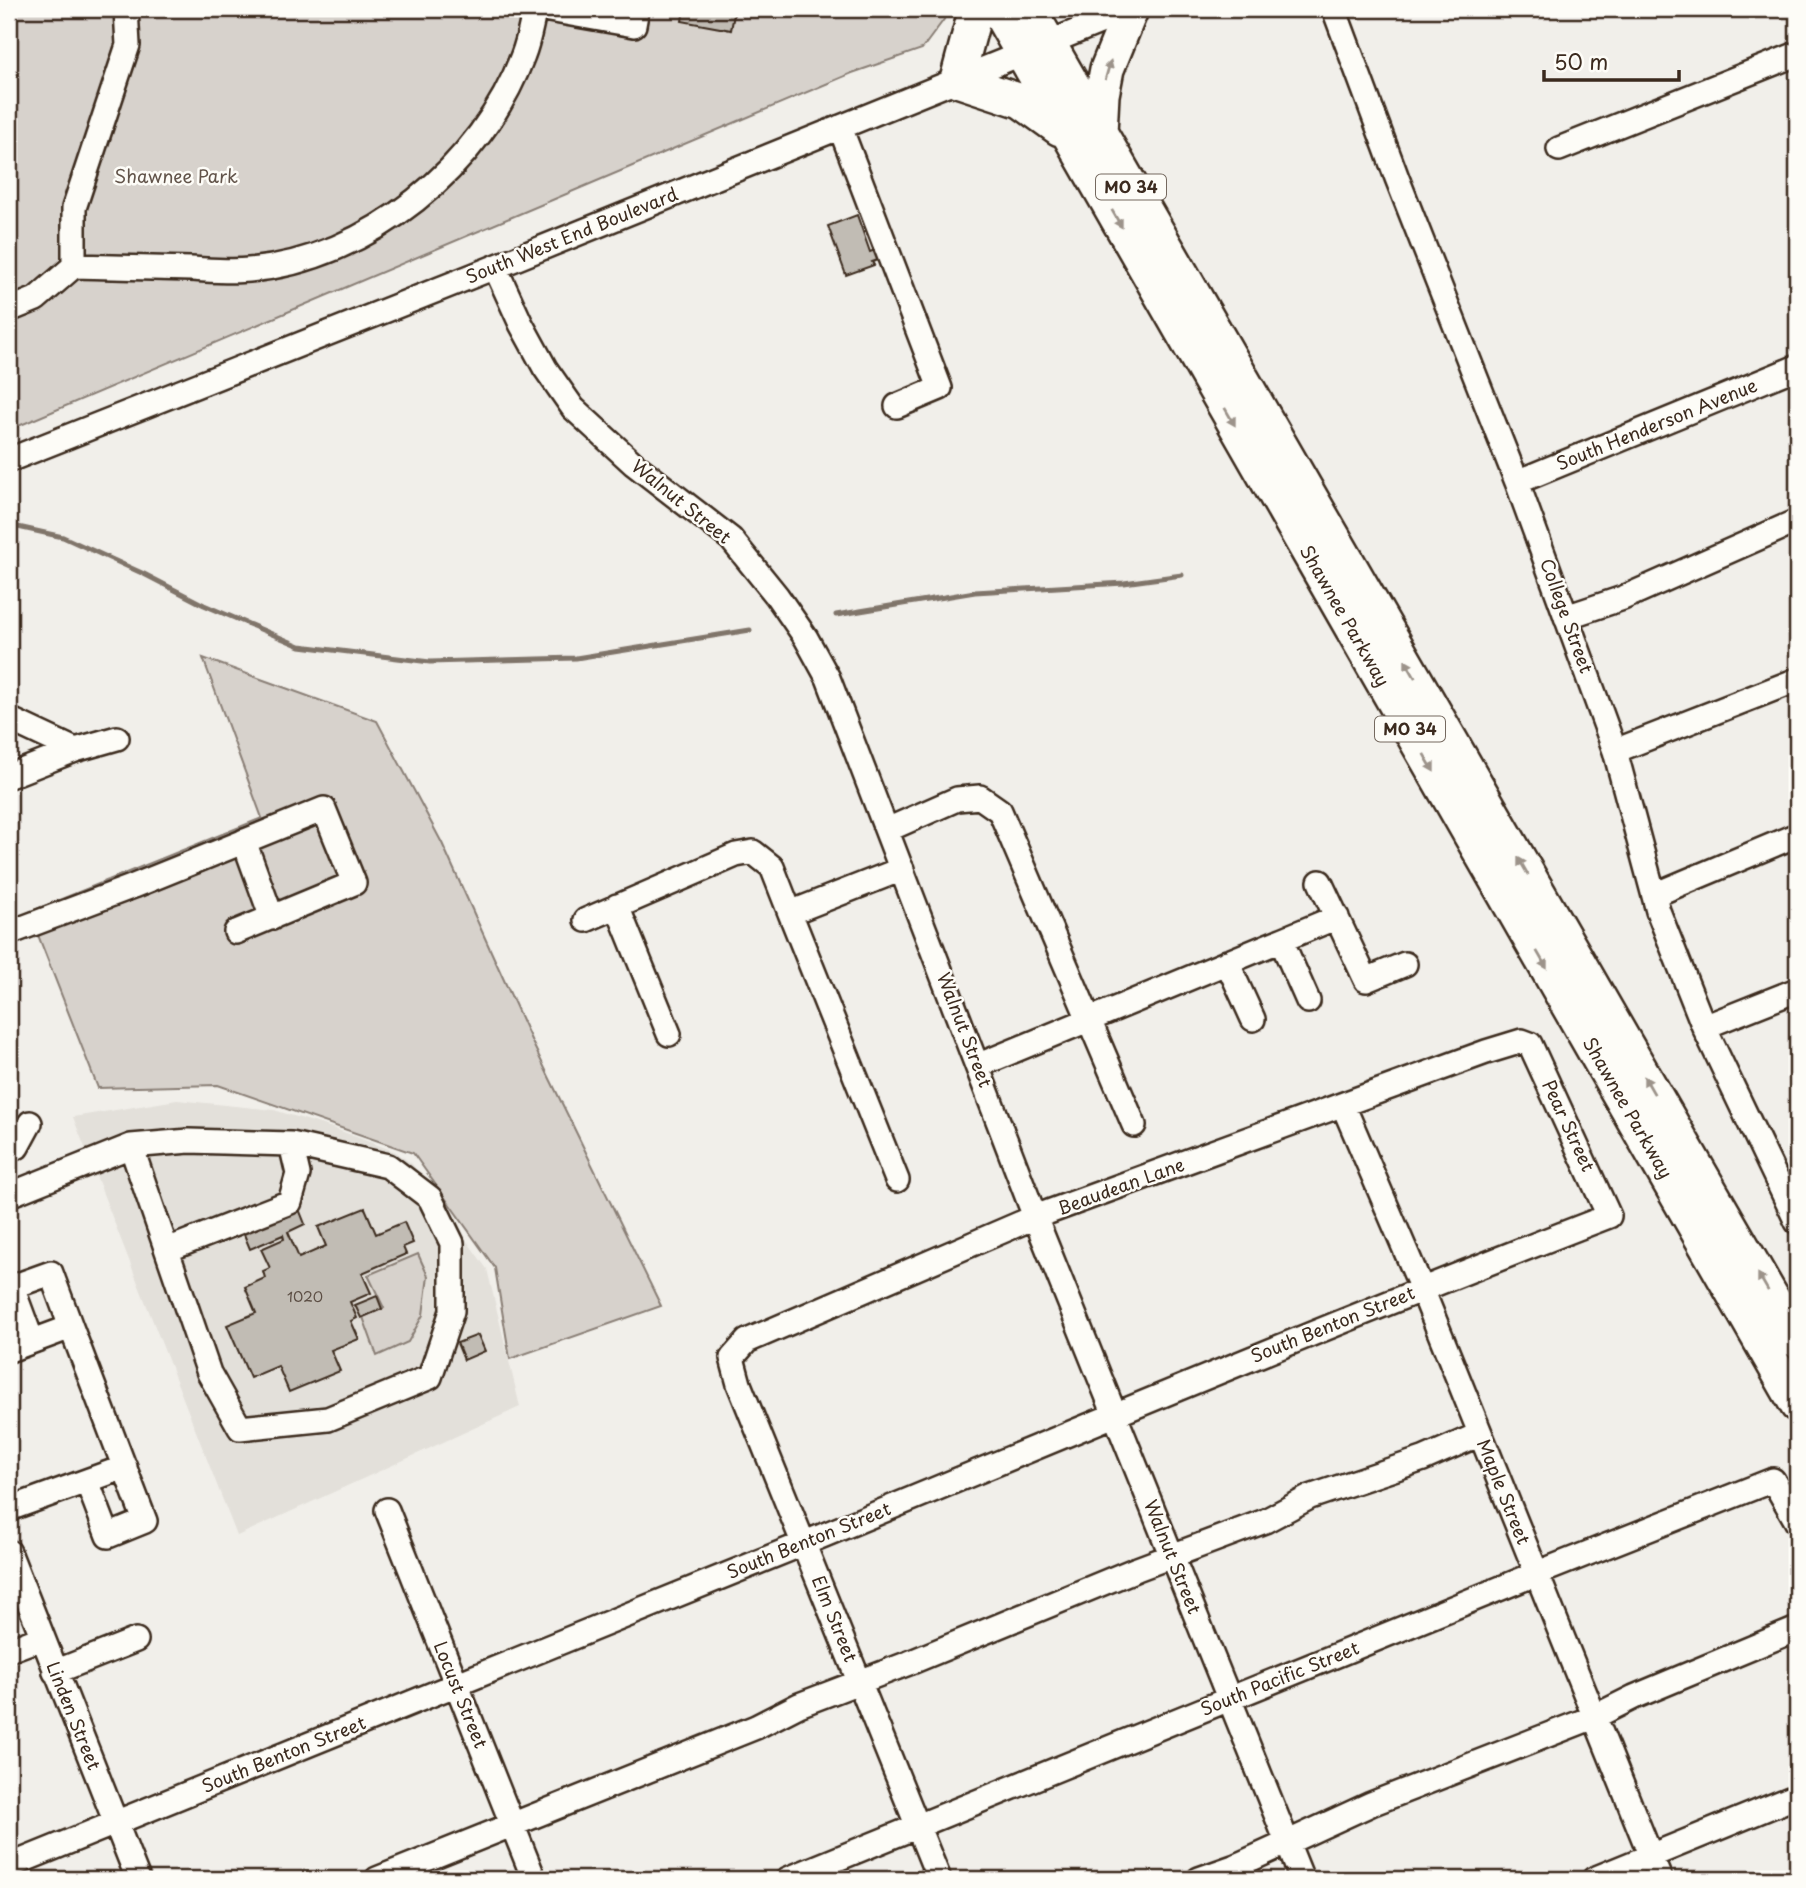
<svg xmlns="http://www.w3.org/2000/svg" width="1806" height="1888" font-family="'Playpen Sans',sans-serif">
  <rect width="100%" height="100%" fill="#f1efea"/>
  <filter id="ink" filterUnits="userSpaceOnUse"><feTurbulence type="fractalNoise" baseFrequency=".0143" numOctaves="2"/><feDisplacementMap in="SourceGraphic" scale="14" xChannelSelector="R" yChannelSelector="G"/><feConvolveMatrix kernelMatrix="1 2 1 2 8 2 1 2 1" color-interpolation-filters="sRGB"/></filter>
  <g filter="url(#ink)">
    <path fill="#e3e0da" d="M 177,1100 L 274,1110 L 333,1128 L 396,1152 L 412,1164 L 487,1269 L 520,1407 L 237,1536 L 73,1117 Z"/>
    <path fill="#d7d2cc" stroke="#897e75" stroke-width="2" d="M 9,9 L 951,9 L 951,10 L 922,49 L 852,73 L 9,430 Z
      M 203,658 L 377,721 L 442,843 L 532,1042 L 661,1306 L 510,1359 L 495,1268 L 413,1153 L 218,1085 L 98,1088 L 29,912 L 262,818 Z
      M 418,1254 L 428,1276 L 423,1315 L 408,1342 L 377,1356 L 363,1317 L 384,1308 L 368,1275 Z"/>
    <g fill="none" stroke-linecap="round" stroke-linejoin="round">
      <path stroke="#80746b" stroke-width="5" d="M 9,525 L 63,537 L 144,574 L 204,605 L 300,646 L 430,662 L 576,658 L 750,630
        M 836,615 L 975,592 L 1124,583 L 1182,575"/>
    </g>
    <path fill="#c1bcb4" stroke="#3b2a1e" stroke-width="2" d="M 684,9 L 735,9 L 731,30 L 682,21 Z
      M 764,9 L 801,9 L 800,13 Z
      M 857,215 L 870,252 L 875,250 L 878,260 L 872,262 L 874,265 L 846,275 L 828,226 Z
      M 365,1208 L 376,1234 L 404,1222 L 413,1243 L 403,1247 L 406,1254 L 362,1273 L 371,1293 L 350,1302 L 357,1318 L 351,1321 L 359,1339 L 331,1350 L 340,1371 L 289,1392 L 278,1366 L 250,1378 L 227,1325 L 256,1313 L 245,1287 L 265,1278 L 263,1271 L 270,1268 L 261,1249 L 284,1239 L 283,1235 L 250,1249 L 243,1232 L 299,1209 L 305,1224 L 288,1232 L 299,1258 L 326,1246 L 318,1227 Z
      M 377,1296 L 382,1309 L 361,1318 L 355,1305 Z
      M 478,1335 L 485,1351 L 464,1360 L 457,1343 Z"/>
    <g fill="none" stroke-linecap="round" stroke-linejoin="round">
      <g stroke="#3b2a1e" stroke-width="28">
        <path id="minor" d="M 543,9 L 634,25 L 637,9
          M 1334,9 L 1397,178 L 1517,482 L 1615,751 L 1658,911 L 1704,1027 L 1797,1222
          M 840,127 L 940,388 L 897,406
          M 1559,149 L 1797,54
          M 74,266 C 113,267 152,268 191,269 C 210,270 230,272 249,270 C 368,260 483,165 523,55 C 529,40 531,24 535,9
          M 495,267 L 521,324 L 545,368 L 573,408 L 634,464 L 731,539 L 777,596 L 806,638 L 828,678 L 1035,1217 L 1302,1879
          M 9,310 L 36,299 L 74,266 L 74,208 L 128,45 L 126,9
          M 9,460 L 495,267 L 1127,11
          M 1517,482 L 1797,367
          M 1566,617 L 1623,598 L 1797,521
          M 9,719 L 75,750
          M 1615,751 L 1797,680
          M 9,776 L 75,750 L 117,738
          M 887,830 L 957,799 L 980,797 L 1000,811 L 1134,1125
          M 244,841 L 272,918
          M 1320,882 L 1366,980 L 1405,964
          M 1654,895 L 1797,835
          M 617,906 L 669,1034
          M 586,920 L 736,855 L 753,852 L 772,867 L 790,913
          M 9,933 L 134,886 L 324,809 L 354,883 L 236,932
          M 1281,940 L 1308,1001
          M 1227,962 L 1253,1019
          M 1704,1027 L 1797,990
          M 977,1066 L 1337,917
          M 1343,1105 L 1422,1289 L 1660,1879
          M 189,1141 L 291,1144 L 388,1166 L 430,1198 L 452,1243 L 452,1311 L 430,1377 L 328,1419 L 240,1428 L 209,1373 L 131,1146 Z
          M 9,1150 L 17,1147 L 30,1123
          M 897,1180 L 790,913 L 902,869
          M 9,1195 L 131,1146
          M 167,1250 L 290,1202 L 298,1174 L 291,1144
          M 71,1327 L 145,1521 L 108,1536 L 87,1481
          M 9,1350 L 71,1327 L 51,1273 L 12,1287 L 32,1341
          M 9,1509 L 125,1467
          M 387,1510 L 534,1879
          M 9,1552 L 138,1879
          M 9,1650 L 41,1638
          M 55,1672 L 136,1640
          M 9,1866 C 274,1758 540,1652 805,1543 C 1072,1433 1339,1320 1609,1216 L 1530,1044 L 1522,1041 L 1486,1052 L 1035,1217 L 747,1341 L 732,1358 L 739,1384 L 939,1879
          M 377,1879 L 756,1727 L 799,1705 L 909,1663 L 1137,1569 L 1265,1521 L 1310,1497 L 1423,1459 L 1480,1434
          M 788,1879 L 1538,1573 L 1773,1480 L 1797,1522
          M 1199,1879 L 1236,1866 L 1371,1804 L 1594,1717 L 1634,1697 L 1797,1629
          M 1594,1879 L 1797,1796"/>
      </g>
      <g stroke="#3b2a1e" stroke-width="38">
        <path id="highway" d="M 976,9 L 957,80 L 1021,101 L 1060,129
          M 997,9 L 1797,1405
          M 1029,9 L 1797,1341
          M 1100,133 L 1102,95 L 1107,69 L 1131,10 L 1110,9"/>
      </g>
      <use href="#minor" stroke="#fdfcf7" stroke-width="23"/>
      <use href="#highway" stroke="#fdfcf7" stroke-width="33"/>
    </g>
    <defs><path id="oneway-solid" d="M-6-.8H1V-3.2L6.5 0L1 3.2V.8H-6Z" transform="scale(1.75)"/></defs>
    <g fill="#9c938a">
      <use href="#oneway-solid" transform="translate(1108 70) rotate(-74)"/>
      <use href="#oneway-solid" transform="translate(1117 219) rotate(60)"/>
      <use href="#oneway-solid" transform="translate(1230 417) rotate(60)"/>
      <use href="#oneway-solid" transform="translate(1410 669) rotate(-120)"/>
      <use href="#oneway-solid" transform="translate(1429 763) rotate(60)"/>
      <use href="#oneway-solid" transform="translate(1523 866) rotate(-120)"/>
      <use href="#oneway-solid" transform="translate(1542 960) rotate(60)"/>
      <use href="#oneway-solid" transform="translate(1649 1085) rotate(-120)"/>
      <use href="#oneway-solid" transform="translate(1763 1282) rotate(-120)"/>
    </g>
  </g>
  <g text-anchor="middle" stroke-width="5" stroke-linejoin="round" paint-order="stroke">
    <g font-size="14" fill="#5c4e44">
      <text x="305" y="1302">1020</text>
    </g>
    <g fill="#fdfcf7" stroke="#75695f" stroke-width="2">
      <rect x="1096" y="174.5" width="70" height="25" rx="5"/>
      <rect x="1375" y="716.5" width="70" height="25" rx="5"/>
    </g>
    <g font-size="16" font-weight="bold" fill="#3b2a1e">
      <text x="1131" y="193">MO 34</text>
      <text x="1410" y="735">MO 34</text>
    </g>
    <g font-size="18" fill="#62544a" stroke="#fdfcf7">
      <text x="176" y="183">Shawnee Park</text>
    </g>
    <g font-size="18" fill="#3b2a1e" stroke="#fdfcf7">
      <text transform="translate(572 236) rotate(-22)" y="6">South West End Boulevard</text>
      <text transform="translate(1657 425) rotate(-22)" y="6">South Henderson Avenue</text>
      <text transform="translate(681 502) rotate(39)" y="6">Walnut Street</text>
      <text transform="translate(1344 616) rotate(60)" y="6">Shawnee Parkway</text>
      <text transform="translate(1566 616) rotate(70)" y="6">College Street</text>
      <text transform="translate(964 1030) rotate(69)" y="6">Walnut Street</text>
      <text transform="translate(1627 1108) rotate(60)" y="6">Shawnee Parkway</text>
      <text transform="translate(1568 1126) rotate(65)" y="6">Pear Street</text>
      <text transform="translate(1121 1187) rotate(-20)" y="6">Beaudean Lane</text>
      <text transform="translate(1333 1325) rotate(-22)" y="6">South Benton Street</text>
      <text transform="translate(1503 1492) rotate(68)" y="6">Maple Street</text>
      <text transform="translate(809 1541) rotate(-22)" y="6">South Benton Street</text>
      <text transform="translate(1172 1557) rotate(68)" y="6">Walnut Street</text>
      <text transform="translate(834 1619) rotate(68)" y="6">Elm Street</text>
      <text transform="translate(1280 1679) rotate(-22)" y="6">South Pacific Street</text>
      <text transform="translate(460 1695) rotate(68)" y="6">Locust Street</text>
      <text transform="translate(73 1716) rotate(68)" y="6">Linden Street</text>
      <text transform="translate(284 1755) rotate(-22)" y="6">South Benton Street</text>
    </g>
  </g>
  <rect width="1806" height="1888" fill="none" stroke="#fdfcf7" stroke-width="35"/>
  <rect x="18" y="18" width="1771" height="1853" fill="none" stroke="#3b2a1e" stroke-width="2.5" filter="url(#ink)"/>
  <path d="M1544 70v10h135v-10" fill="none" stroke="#3b2a1e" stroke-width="3.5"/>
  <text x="1554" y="70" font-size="21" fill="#3b2a1e" stroke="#fdfcf7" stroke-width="5" paint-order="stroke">50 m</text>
</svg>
